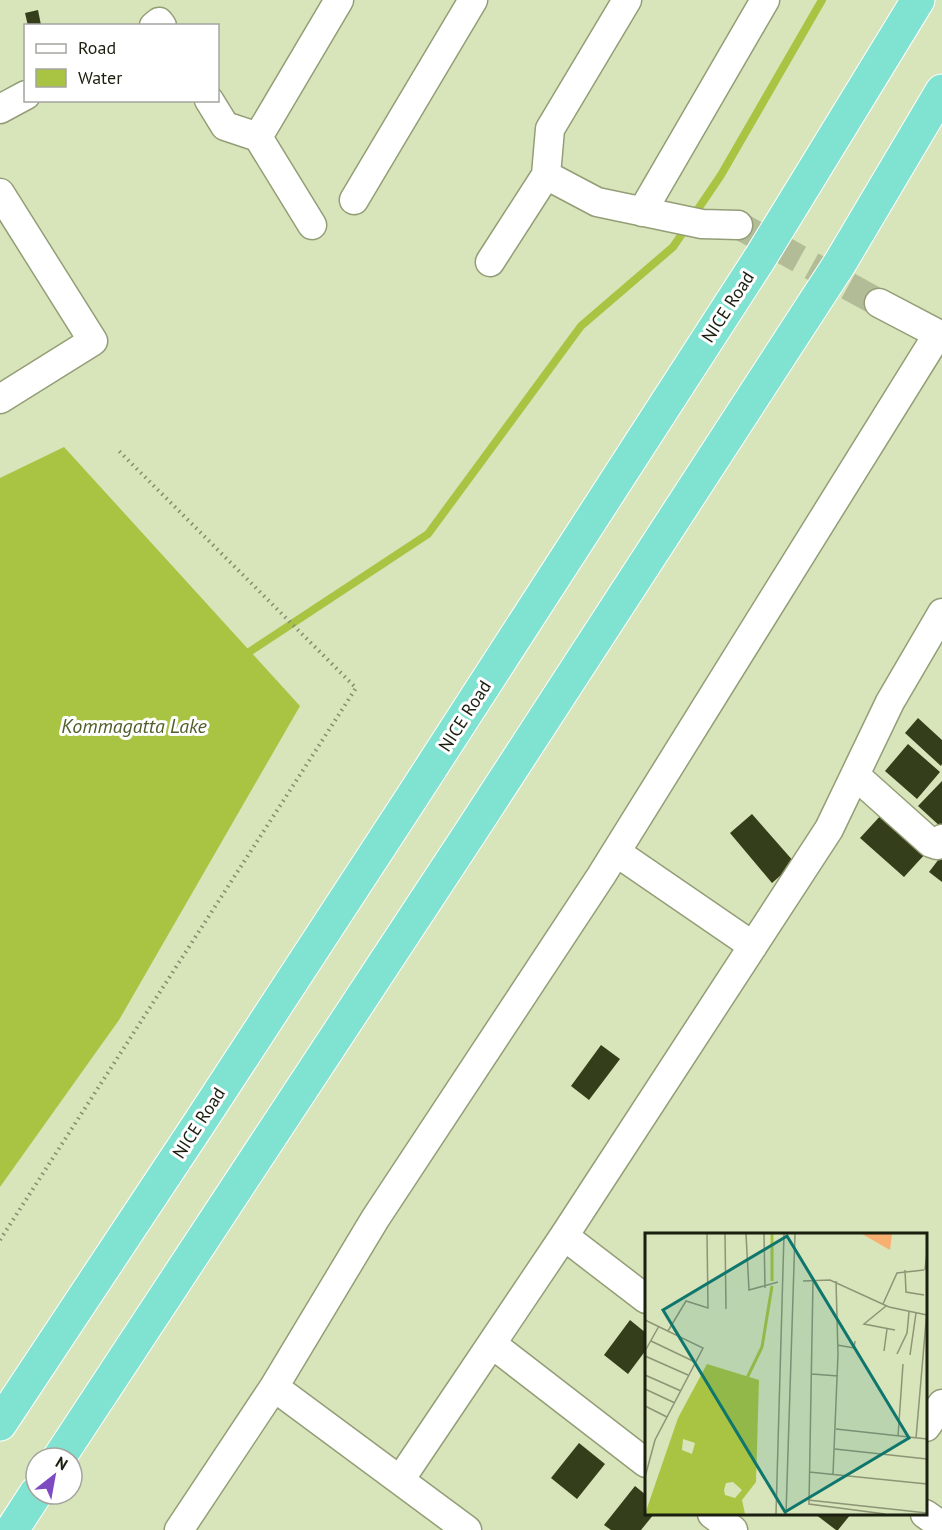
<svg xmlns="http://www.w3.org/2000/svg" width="942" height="1530" font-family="'PT Sans',sans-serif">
  <rect width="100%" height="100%" fill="#d8e4ba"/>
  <path fill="#a9c443" d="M 64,447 L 300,706 L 119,1020 L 0,1187 L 0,478 Z"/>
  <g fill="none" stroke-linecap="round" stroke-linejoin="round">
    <path stroke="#a9c443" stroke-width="8" d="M 694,215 L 721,175 L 822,0
      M 243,656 L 428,534 L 581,326 L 673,247 L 686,228"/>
  </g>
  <path fill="#353e1a" d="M 38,10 L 41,25 L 28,26 L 25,13 Z
    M 918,718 L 942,740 L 942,764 L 941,766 L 905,733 Z
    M 908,744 L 940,772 L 917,799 L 885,771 Z
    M 942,781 L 942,828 L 918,806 Z
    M 752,814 L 795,863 L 772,883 L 730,833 Z
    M 882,814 L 926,853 L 904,877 L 860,838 Z
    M 942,855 L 942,882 L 929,872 Z
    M 601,1045 L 620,1059 L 589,1100 L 571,1086 Z
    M 630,1320 L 646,1333 L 646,1350 L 628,1374 L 604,1355 Z
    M 579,1443 L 605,1464 L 577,1499 L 551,1478 Z
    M 635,1486 L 646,1495 L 646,1514 L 654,1514 L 641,1530 L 611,1530 L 604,1525 Z
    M 815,1514 L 851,1514 L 838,1530 L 836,1530 Z"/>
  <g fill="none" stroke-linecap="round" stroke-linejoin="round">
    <path stroke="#b2bd98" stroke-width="28" stroke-dasharray="28 14" stroke-linecap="butt" d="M 738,225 L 879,303"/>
    <g stroke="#939e77" stroke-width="31">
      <path id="street" d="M 627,0 L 550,129 L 546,175 L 597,202 L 702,224 L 738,225
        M 154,26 L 159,22 L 162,26
        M 209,100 L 225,126 L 258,137 L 339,0
        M 0,109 L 26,95
        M 258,137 L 312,225
        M 0,193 L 93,341 L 0,399
        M 354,200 L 473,0
        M 642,212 L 765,0
        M 490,262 L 546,175
        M 879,303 L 942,336
        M 855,775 L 931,843 L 937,845 L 942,839
        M 616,852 L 753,946
        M 564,1236 L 646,1299
        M 492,1344 L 646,1463
        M 274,1387 L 467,1530
        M 926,1427 L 942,1404
        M 400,1480 L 564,1236 L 829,829 L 890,702 L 942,613
        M 712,1514 L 733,1530
        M 925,1514 L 942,1526
        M 179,1530 L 274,1387 L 375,1219 L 601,876 L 938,334"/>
    </g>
    <g stroke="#fff" stroke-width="35">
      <path id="highway" d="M 0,1424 L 198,1125 L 414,794 L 760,258 L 918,0
        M 59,1458 L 472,830 L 840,263 L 942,91
        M 12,1530 L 36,1493"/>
    </g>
    <path stroke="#848c6e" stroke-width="4" stroke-dasharray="1.5 4.5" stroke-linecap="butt" d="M 0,1240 L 356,688 L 119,451"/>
    <use href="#street" stroke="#fff" stroke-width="28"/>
    <use href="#highway" stroke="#80e3d1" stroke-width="33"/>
  </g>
  <g text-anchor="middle" stroke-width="6" stroke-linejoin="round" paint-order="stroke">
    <g font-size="18" fill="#1b1f0f" stroke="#fff">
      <text transform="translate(728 307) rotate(-57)" y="6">NICE Road</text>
      <text transform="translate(465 716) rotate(-57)" y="6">NICE Road</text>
      <text transform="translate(199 1123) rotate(-57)" y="6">NICE Road</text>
    </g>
    <g font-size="20" font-style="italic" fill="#525e2c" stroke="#fff">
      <text x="134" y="733">Kommagatta Lake</text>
    </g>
  </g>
  <g transform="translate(645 1233)">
    <rect width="282" height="282" fill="#d8e4ba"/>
    <path d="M 217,1 L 247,1 L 245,17 Z" fill="#f7af72"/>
    <path d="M 62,131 L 114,147 L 111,249 L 97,267 L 100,281 L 0,281 L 33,185 ZM 38,206 L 50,210 L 47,221 L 37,217 ZM 88,249 L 97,257 L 90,265 L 80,262 L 79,257 L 81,250 Z" fill="#a9c443" fill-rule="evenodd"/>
    <path fill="none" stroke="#a9c443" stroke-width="3" d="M 127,1 L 127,48M 102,145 L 117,114 L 127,53"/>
    <path fill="none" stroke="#8c9576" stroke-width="1.5" d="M 80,1 L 81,76M 101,1 L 104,57 L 133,49M 119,1 L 120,55M 260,37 L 261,59 L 279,62M 280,37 L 282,19M 168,47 L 164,271 L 240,281M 158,48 L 185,47 L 244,74 L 282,82M 238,71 L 252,40 L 279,37M 241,73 L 219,91 L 250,97M 0,87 L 58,115 L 10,207 L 0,244M 23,98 L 41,68 L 63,75 L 62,1M 6,108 L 50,129M 192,112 L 209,115 L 210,108M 0,118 L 14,93M 239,118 L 242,96M 252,121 L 262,100 L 264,79M 265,122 L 271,80M 0,123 L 43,142M 167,141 L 193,143M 0,142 L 36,158M 0,156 L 30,170M 0,173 L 22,184M 191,196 L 282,206M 253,203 L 258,131M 271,205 L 282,77M 190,216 L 282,226M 164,239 L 282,251M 188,241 L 193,121 L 191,48M 163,267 L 282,280M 131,281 L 139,1M 141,281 L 150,1"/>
    <path fill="#0f766e" fill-opacity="0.15" stroke="#0f766e" stroke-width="3" d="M 142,3 L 264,205 L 140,279 L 18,77 Z"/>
    <rect width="282" height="282" fill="none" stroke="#1b1f0f" stroke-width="3"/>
  </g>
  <rect x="24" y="24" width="195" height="78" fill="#ffffff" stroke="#a4a59f" stroke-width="1.5"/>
  <rect x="36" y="44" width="30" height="9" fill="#ffffff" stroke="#a4a59f" stroke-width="1.5"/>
  <text x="78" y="54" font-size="18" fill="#1b1f0f">Road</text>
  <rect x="36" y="69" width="30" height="18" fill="#a9c443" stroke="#a4a59f" stroke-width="1.5"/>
  <text x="78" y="84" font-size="18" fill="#1b1f0f">Water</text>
  <g transform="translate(54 1476) rotate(31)"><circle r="28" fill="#ffffff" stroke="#a4a59f" stroke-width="1.5"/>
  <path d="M0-4.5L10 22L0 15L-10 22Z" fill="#7e4ac1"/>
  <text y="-9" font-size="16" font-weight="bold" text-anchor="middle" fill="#1b1f0f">N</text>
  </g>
</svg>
